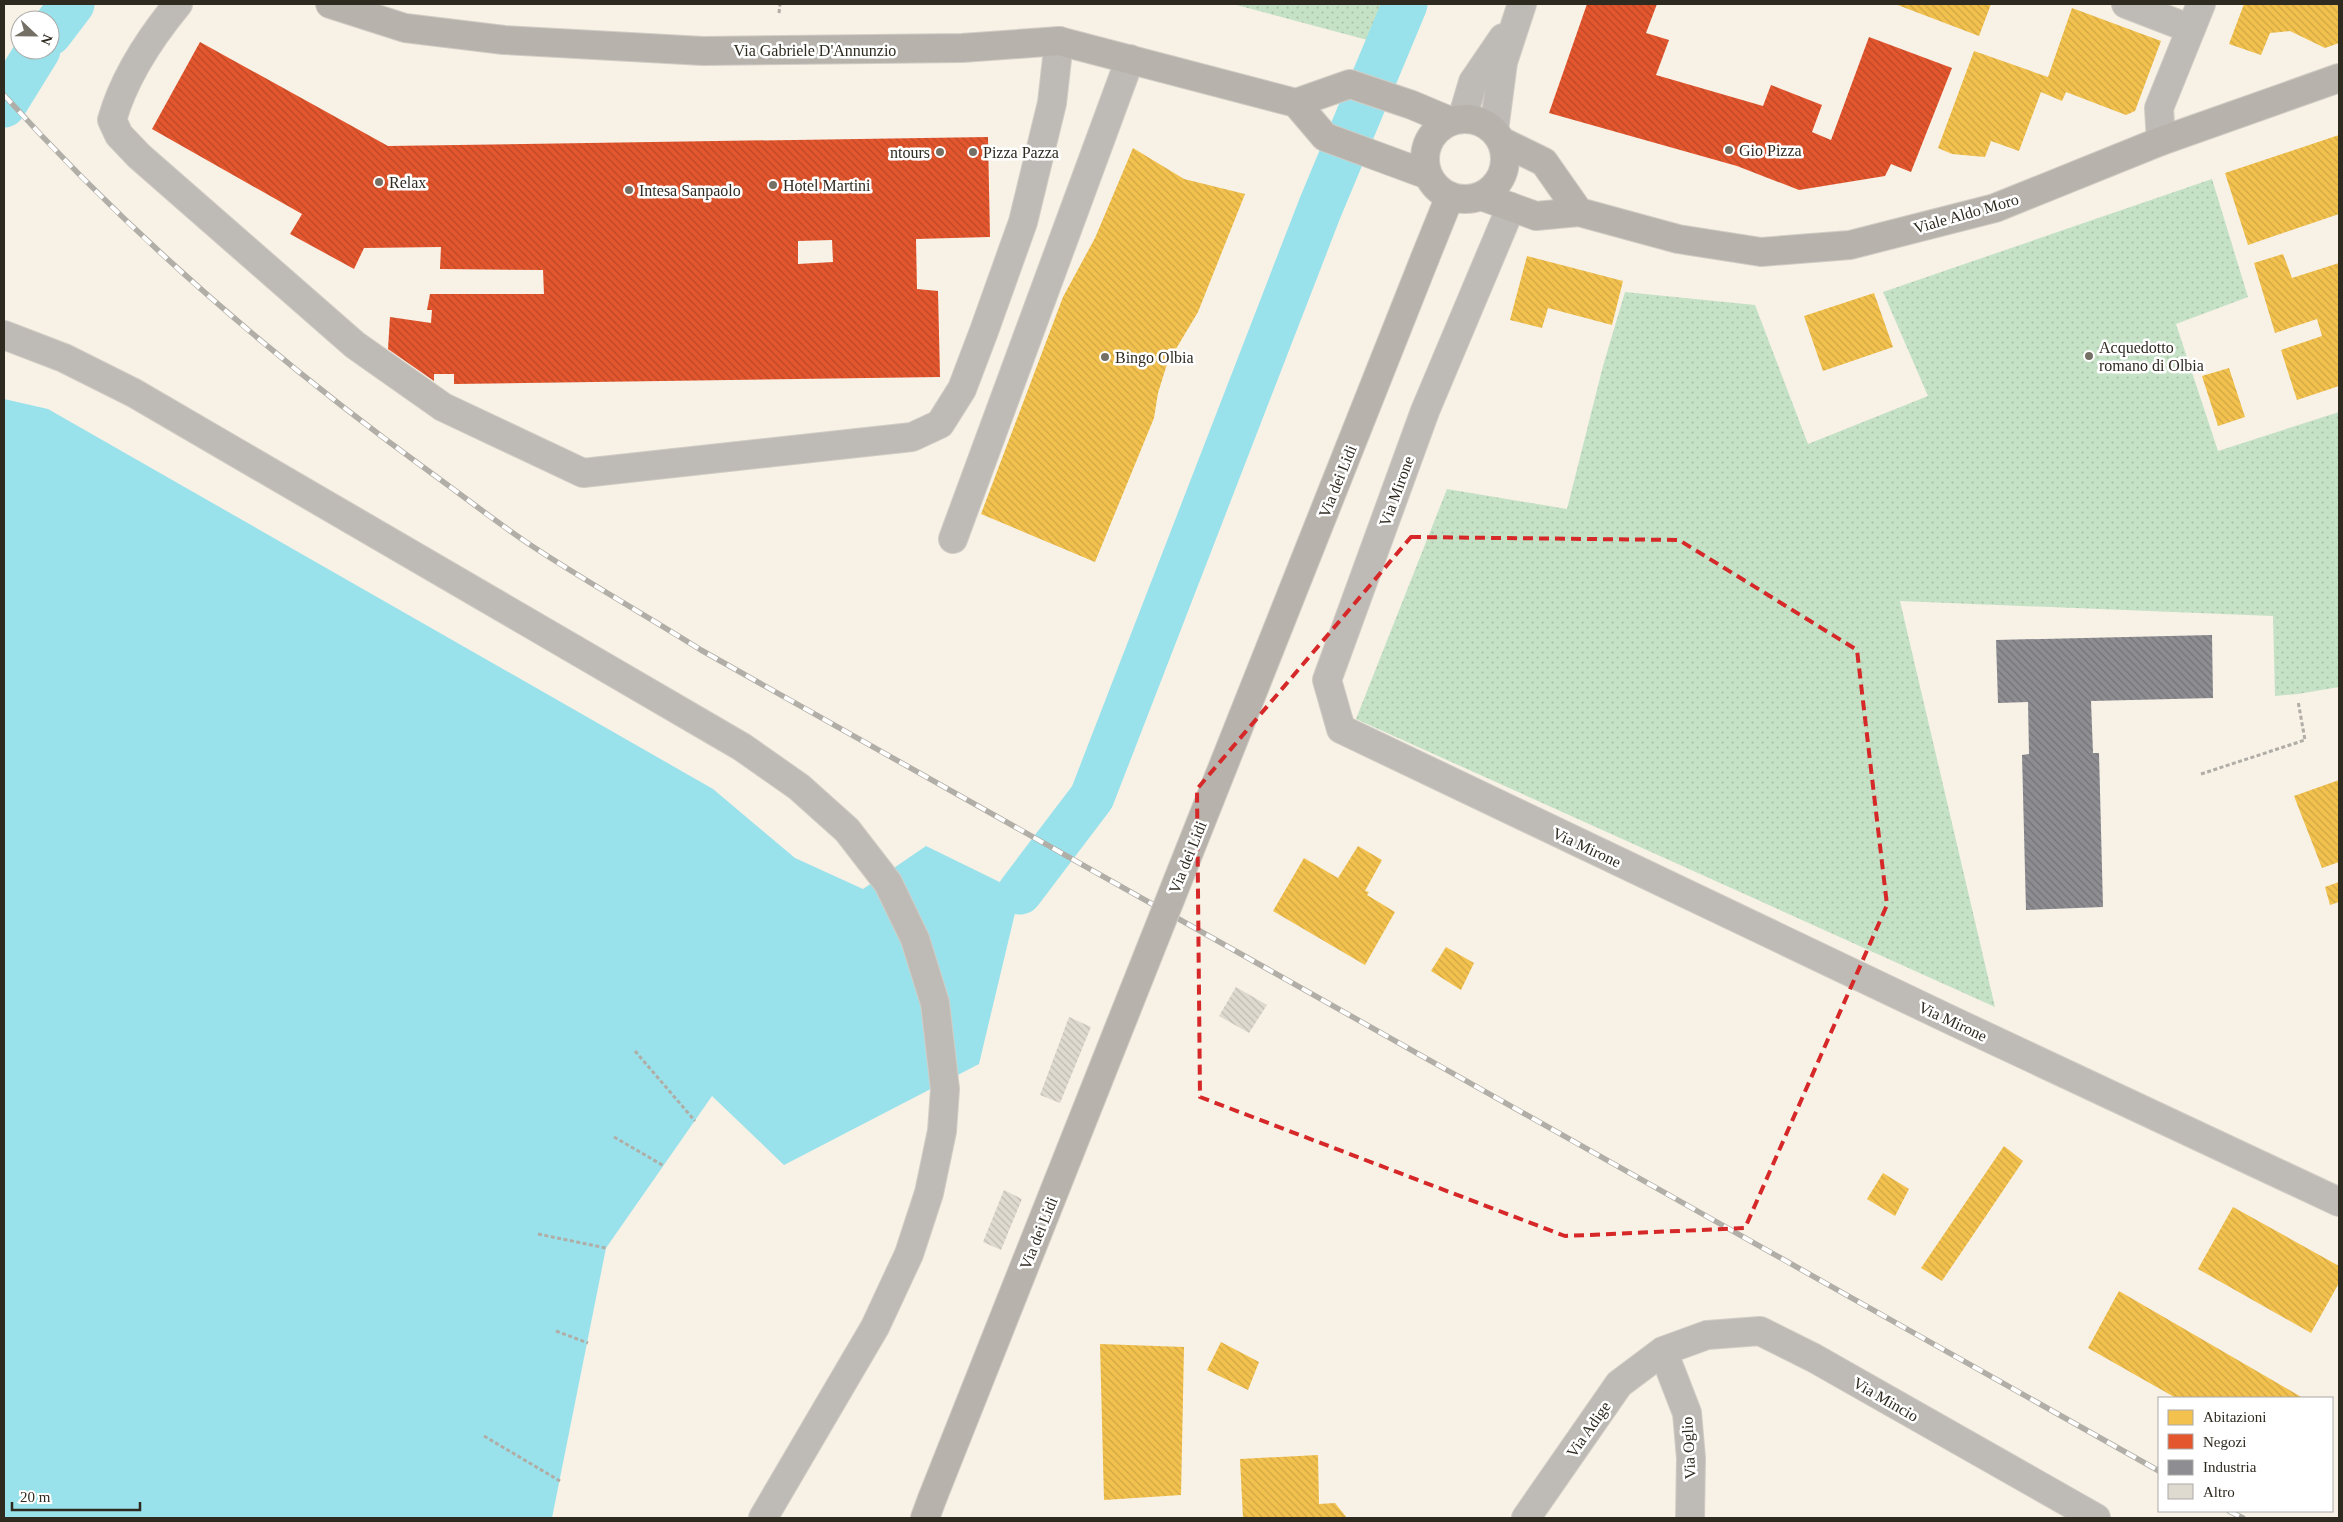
<svg xmlns="http://www.w3.org/2000/svg" width="2343" height="1522" font-family="Georgia,serif">
  <defs>
    <pattern id="grass-dots" width="8" height="8" patternUnits="userSpaceOnUse" patternTransform="scale(1.25)"><rect width="8" height="8" fill="#c6e2c6"/><path d="M2 2h.1M6 6h.1" fill="none" stroke="#aac2aa" stroke-width="1.8" stroke-linecap="round"/></pattern>
    <pattern id="homes-back-hatch" width="6" height="6" patternUnits="userSpaceOnUse" patternTransform="scale(1.25)"><rect width="6" height="6" fill="#f2c14e"/><path d="M-1 5l2 2M0 0l6 6M5-1l2 2" fill="none" stroke="#d0a644"/></pattern>
    <pattern id="shops-back-hatch" width="6" height="6" patternUnits="userSpaceOnUse" patternTransform="scale(1.25)"><rect width="6" height="6" fill="#e4572e"/><path d="M-1 5l2 2M0 0l6 6M5-1l2 2" fill="none" stroke="#b94827"/></pattern>
    <pattern id="industry-back-hatch" width="6" height="6" patternUnits="userSpaceOnUse" patternTransform="scale(1.25)"><rect width="6" height="6" fill="#8d8d92"/><path d="M-1 5l2 2M0 0l6 6M5-1l2 2" fill="none" stroke="#747377"/></pattern>
    <pattern id="building-back-hatch" width="6" height="6" patternUnits="userSpaceOnUse" patternTransform="scale(1.25)"><rect width="6" height="6" fill="#dfdad0"/><path d="M-1 5l2 2M0 0l6 6M5-1l2 2" fill="none" stroke="#c0bbb2"/></pattern>
  </defs>
  <rect width="100%" height="100%" fill="#f7f1e6"/>
  <path fill="url(#grass-dots)" d="M 1233,4 L 1389,4 L 1375,42 Z
    M 2212,179 L 2248,297 L 2176,324 L 2218,451 L 2339,412 L 2339,687 L 2298,694 L 2275,696 L 2273,616 L 1900,601 L 1995,1007 L 1356,719 L 1447,489 L 1567,509 L 1603,366 L 1625,292 L 1755,305 L 1808,444 L 1928,396 L 1883,292 Z"/>
  <path fill="#9ae2eb" d="M 4,399 L 48,409 L 713,789 L 795,858 L 863,889 L 926,846 L 1020,892 L 979,1064 L 784,1165 L 712,1096 L 606,1248 L 552,1518 L 4,1518 Z"/>
  <path fill="url(#homes-back-hatch)" d="M 1895,4 L 1991,4 L 1979,36 Z
    M 2244,4 L 2339,4 L 2339,43 L 2325,48 L 2290,31 L 2270,33 L 2261,55 L 2229,44 Z
    M 2072,8 L 2161,41 L 2135,111 L 2126,115 L 2066,92 L 2062,101 L 2041,92 L 2019,151 L 1991,141 L 1985,157 L 1952,154 L 1938,148 L 1974,51 L 2048,77 Z
    M 2339,135 L 2339,214 L 2248,245 L 2225,173 Z
    M 1133,148 L 1184,179 L 1245,194 L 1198,312 L 1167,364 L 1158,393 L 1154,418 L 1095,562 L 981,514 L 1063,297 L 1095,238 Z
    M 2283,254 L 2292,278 L 2339,263 L 2339,386 L 2297,400 L 2281,350 L 2322,336 L 2317,319 L 2275,333 L 2254,263 Z
    M 1527,256 L 1623,281 L 1612,325 L 1548,308 L 1542,328 L 1510,320 Z
    M 1874,293 L 1893,347 L 1823,371 L 1804,316 Z
    M 2229,368 L 2245,417 L 2218,426 L 2202,376 Z
    M 2339,780 L 2339,862 L 2322,868 L 2294,796 Z
    M 1358,846 L 1382,860 L 1365,891 L 1369,892 L 1367,895 L 1395,912 L 1365,965 L 1273,911 L 1304,858 L 1338,878 Z
    M 2339,882 L 2339,902 L 2330,905 L 2325,887 Z
    M 1446,947 L 1474,963 L 1461,990 L 1431,971 Z
    M 2004,1146 L 2023,1161 L 1942,1281 L 1921,1268 Z
    M 1883,1173 L 1909,1189 L 1895,1216 L 1867,1199 Z
    M 2233,1207 L 2339,1266 L 2339,1283 L 2311,1333 L 2198,1269 Z
    M 2119,1291 L 2303,1398 L 2176,1398 L 2088,1348 Z
    M 1221,1342 L 1259,1362 L 1248,1390 L 1207,1370 Z
    M 1100,1344 L 1184,1347 L 1181,1495 L 1104,1500 Z
    M 1318,1455 L 1319,1504 L 1335,1503 L 1347,1518 L 1243,1518 L 1240,1459 Z"/>
  <path fill="url(#shops-back-hatch)" fill-rule="evenodd" d="M 1587,4 L 1657,4 L 1646,33 L 1669,40 L 1656,75 L 1763,106 L 1771,85 L 1822,105 L 1812,132 L 1831,140 L 1869,37 L 1952,68 L 1911,172 L 1891,164 L 1885,176 L 1799,190 L 1737,166 L 1549,113 Z
    M 200,42 L 388,146 L 988,137 L 990,237 L 916,239 L 917,289 L 938,291 L 940,377 L 454,384 L 454,374 L 434,374 L 434,381 L 388,349 L 390,317 L 431,323 L 432,310 L 427,310 L 430,294 L 544,294 L 543,270 L 440,269 L 441,247 L 364,248 L 354,269 L 290,234 L 302,214 L 152,129 ZM 832,240 L 833,262 L 798,264 L 798,241 Z"/>
  <path fill="url(#industry-back-hatch)" d="M 2212,635 L 2213,698 L 2091,701 L 2093,753 L 2099,753 L 2103,907 L 2026,910 L 2022,755 L 2029,754 L 2028,702 L 1998,703 L 1996,640 Z"/>
  <g fill="none" stroke-linecap="round" stroke-linejoin="round">
    <path stroke="#9ae2eb" stroke-width="45" d="M 50,33 L 72,4
      M 4,105 L 38,50
      M 1020,892 L 1092,797 L 1320,208 L 1405,4"/>
  </g>
  <path fill="url(#building-back-hatch)" d="M 1236,987 L 1267,1005 L 1249,1033 L 1219,1016 Z
    M 1069,1017 L 1091,1027 L 1060,1103 L 1040,1095 Z
    M 1004,1190 L 1022,1199 L 1001,1250 L 983,1242 Z"/>
  <g fill="none" stroke-linecap="round" stroke-linejoin="round">
    <g stroke="#d1ccc4" stroke-width="30">
      <path id="minor" d="M 178,4 C 150,38 124,77 112,120 L 119,135 L 139,156 L 355,345 L 443,407 L 583,473 L 912,437 L 940,424 L 962,389 L 984,331 L 1023,222 L 1052,103 L 1059,41
        M 2126,4 L 2191,29
        M 1462,119 L 1473,82 L 1503,38
        M 1494,130 L 1503,62 L 1522,4
        M 2161,141 L 2159,108 L 2201,4
        M 1511,207 L 1425,411 L 1327,680 L 1341,729 L 1955,1022 L 2339,1202
        M 4,335 L 64,358 L 134,393 L 742,747 L 799,787 L 847,830 L 888,883 L 915,939 L 935,1003 L 945,1089 L 942,1131 L 929,1193 L 909,1254 L 875,1327 L 763,1518
        M 953,539 L 1130,59
        M 1663,1351 L 1687,1413 L 1691,1458 L 1690,1518
        M 1526,1518 L 1619,1384 L 1663,1351 L 1707,1335 L 1760,1331 L 1814,1358 L 2096,1518"/>
    </g>
    <g stroke="#d1ccc4" stroke-width="30">
      <path id="major" d="M 330,4 L 405,28 L 504,40 L 703,51 L 962,48 L 1059,41 L 1296,103 L 1350,84 L 1412,105 L 1450,121
        M 1296,103 L 1325,137 L 1428,175
        M1425 159a40 40 0 1 1 80 0a40 40 0 1 1-80 0Z
        M 1503,142 L 1544,162 L 1579,212
        M 1481,196 L 1536,216 L 1579,212 L 1678,239 L 1761,252 L 1850,245 L 1995,208 L 2161,141 L 2339,78
        M 1425,258 L 1450,196
        M 925,1518 L 932,1499"/>
    </g>
    <path stroke="#b0ada7" stroke-width="3" stroke-dasharray="4 2.5" stroke-linecap="butt" d="M 779,13 L 780,4
      M 2201,774 L 2305,740 L 2298,701
      M 635,1051 L 695,1121
      M 614,1137 L 664,1166
      M 538,1234 L 606,1248
      M 556,1331 L 588,1343
      M 484,1436 L 560,1481"/>
    <use href="#minor" stroke="#bebbb6" stroke-width="28"/>
    <use href="#major" stroke="#b7b3ac" stroke-width="28"/>
    <g stroke="#b1aea7" stroke-width="5.5">
      <path id="rail" d="M 4,95 C 133,238 278,362 434,475 C 467,499 499,524 532,546 C 587,582 645,615 701,650 L 2159,1471
        M 2229,1511 L 2243,1518"/>
    </g>
    <use href="#rail" stroke="#fff" stroke-width="4" stroke-dasharray="11" stroke-linecap="butt"/>
    <g stroke="#d1ccc4" stroke-width="30" stroke-linecap="butt">
      <path id="major-bridge" d="M 932,1499 L 1425,258"/>
    </g>
    <use href="#major-bridge" stroke="#b7b3ac" stroke-width="28"/>
  </g>
  <path fill="none" stroke="#d62828" stroke-width="4" stroke-dasharray="10 6" stroke-linejoin="round" d="M 1411,537 L 1679,540 L 1857,650 L 1887,905 L 1745,1228 L 1565,1236 L 1200,1097 L 1197,789 Z"/>
  <g fill="#757065" stroke="#fff" stroke-width="2">
    <circle cx="1729" cy="150" r="5"/>
    <circle cx="940" cy="152" r="5"/>
    <circle cx="973" cy="152" r="5"/>
    <circle cx="379" cy="182" r="5"/>
    <circle cx="773" cy="185" r="5"/>
    <circle cx="629" cy="190" r="5"/>
    <circle cx="2089" cy="356" r="5"/>
    <circle cx="1105" cy="357" r="5"/>
  </g>
  <g text-anchor="middle" stroke-width="5" stroke-linejoin="round" paint-order="stroke">
    <g font-size="16" fill="#2f2a20" stroke="#fff">
      <text x="815" y="56">Via Gabriele D'Annunzio</text>
      <text transform="translate(1966 213) rotate(-16)" y="6">Viale Aldo Moro</text>
      <text transform="translate(1337 481) rotate(-68)" y="6">Via dei Lidi</text>
      <text transform="translate(1396 491) rotate(-70)" y="6">Via Mirone</text>
      <text transform="translate(1587 847) rotate(25)" y="6">Via Mirone</text>
      <text transform="translate(1187 857) rotate(-68)" y="6">Via dei Lidi</text>
      <text transform="translate(1953 1021) rotate(25)" y="6">Via Mirone</text>
      <text transform="translate(1038 1233) rotate(-68)" y="6">Via dei Lidi</text>
      <text transform="translate(1886 1399) rotate(30)" y="6">Via Mincio</text>
      <text transform="translate(1588 1429) rotate(-55)" y="6">Via Adige</text>
      <text transform="translate(1688 1448) rotate(-93)" y="6">Via Oglio</text>
    </g>
    <g font-size="16" fill="#2f2a20" stroke="#fff" text-anchor="start">
      <text x="1739" y="156">Gio Pizza</text>
      <text x="930" y="158" text-anchor="end">ntours</text>
      <text x="983" y="158">Pizza Pazza</text>
      <text x="389" y="188">Relax</text>
      <text x="783" y="191">Hotel Martini</text>
      <text x="639" y="196">Intesa Sanpaolo</text>
      <text x="2099" y="353">Acquedotto<tspan x="2099" dy="18">romano di Olbia</tspan></text>
      <text x="1115" y="363">Bingo Olbia</text>
    </g>
  </g>
  <rect width="2343" height="1522" fill="none" stroke="#2f2a20" stroke-width="10"/>
  <rect x="2158" y="1397" width="175" height="115" fill="#ffffff" stroke="#acaaa6"/>
  <rect x="2168" y="1410" width="25" height="15" fill="#f2c14e" stroke="#acaaa6"/>
  <text x="2203" y="1422" font-size="15" fill="#2f2a20">Abitazioni</text>
  <rect x="2168" y="1434" width="25" height="15" fill="#e4572e" stroke="#acaaa6"/>
  <text x="2203" y="1447" font-size="15" fill="#2f2a20">Negozi</text>
  <rect x="2168" y="1460" width="25" height="15" fill="#8d8d92" stroke="#acaaa6"/>
  <text x="2203" y="1472" font-size="15" fill="#2f2a20">Industria</text>
  <rect x="2168" y="1484" width="25" height="15" fill="#dfdad0" stroke="#acaaa6"/>
  <text x="2203" y="1497" font-size="15" fill="#2f2a20">Altro</text>
  <g transform="translate(35 35) rotate(112)"><circle r="24" fill="#ffffff" stroke="#acaaa6"/>
  <path d="M0-4L9 19L0 12L-9 19Z" fill="#757065"/>
  <text y="-8" font-size="14" font-weight="bold" text-anchor="middle" fill="#2f2a20">N</text>
  </g>
  <path d="M12 1502v8h128v-8" fill="none" stroke="#2f2a20" stroke-width="2.5"/>
  <text x="20" y="1502" font-size="15" fill="#2f2a20" stroke="#ffffff" stroke-width="4" paint-order="stroke">20 m</text>
</svg>
